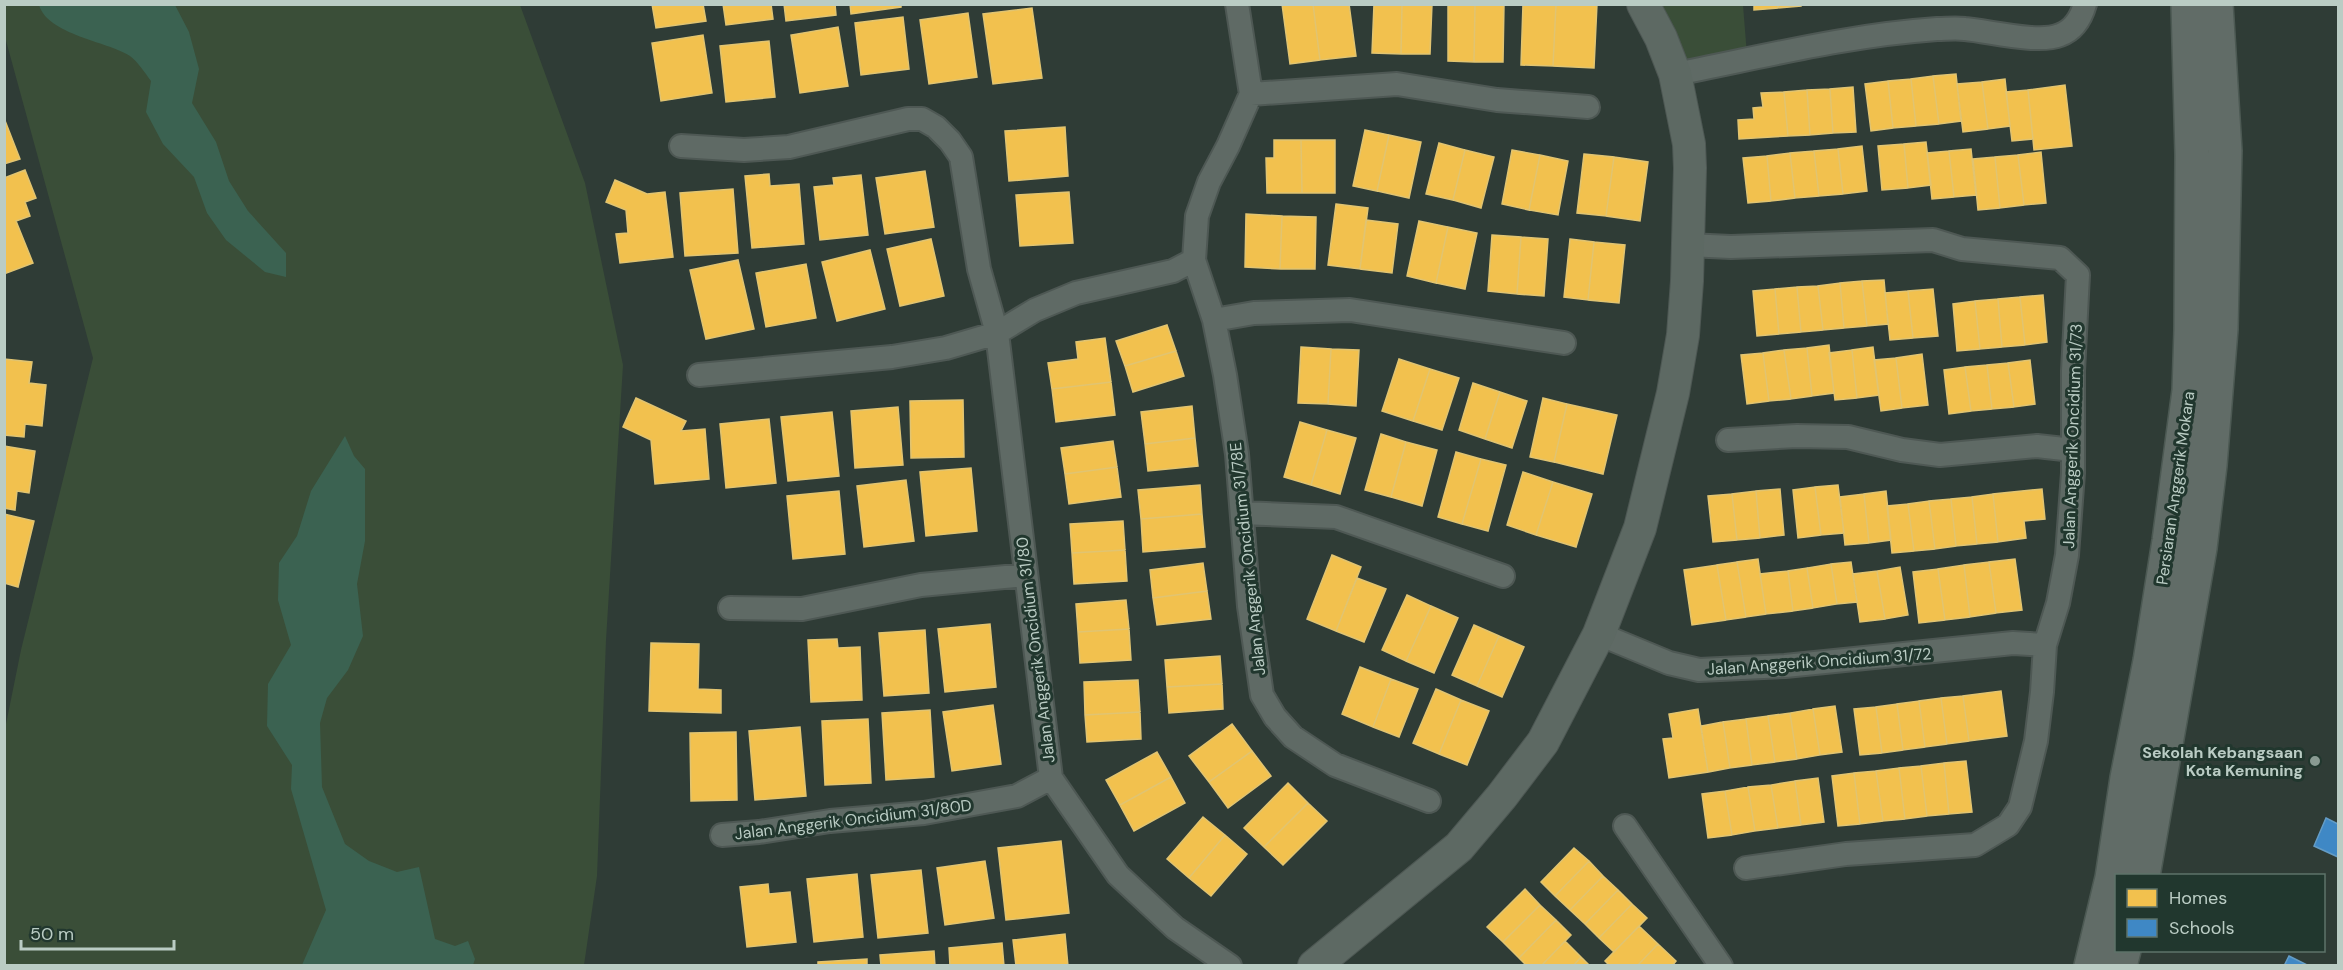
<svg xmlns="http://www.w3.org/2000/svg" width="2343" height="970" font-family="'DM Sans',sans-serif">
  <rect width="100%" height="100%" fill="#2f3c36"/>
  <path fill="#3a4e38" d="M 5,5 L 520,5 L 585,183 L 623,365 L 606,640 L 597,876 L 584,965 L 5,966 L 5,729 L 21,650 L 93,358 L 5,37 Z
    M 1629,5 L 1743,5 L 1747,55 L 1660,65 Z"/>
  <path fill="#3b6251" d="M 39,5 L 175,5 L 189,32 L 199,69 L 192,103 L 216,142 L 229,181 L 248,211 L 286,253 L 286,277 L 265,272 L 226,240 L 207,213 L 194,177 L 163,144 L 146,112 L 151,81 C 145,73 138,62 130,56 C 107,41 48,35 39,5 Z
    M 345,436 L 354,456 L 365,469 L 365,541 L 357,584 L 363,636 L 348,670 L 327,698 L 320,723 L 322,787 L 345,844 L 369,861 L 397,872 L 419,867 L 435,939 L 455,946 L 468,941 L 475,959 L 473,965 L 302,965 L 326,910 L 291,789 L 292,765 L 267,726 L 268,684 L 291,645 L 278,600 L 279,563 L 297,536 L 311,491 Z"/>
  <path fill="#f2c14e" stroke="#e1c471" stroke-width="1.5" d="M 652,4 L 703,4 L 706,21 L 656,28 Z
    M 723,4 L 771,4 L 773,19 L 726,25 Z
    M 784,4 L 835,4 L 836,15 L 786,21 Z
    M 850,4 L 901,4 L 901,7 L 851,14 Z
    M 1282,4 L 1313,4 L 1320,60 L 1290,64 Z
    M 1313,4 L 1349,4 L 1356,56 L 1320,60 Z
    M 1374,4 L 1402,4 L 1401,54 L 1372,53 Z
    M 1402,4 L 1432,4 L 1430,54 L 1401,54 Z
    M 1448,4 L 1475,4 L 1474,62 L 1448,61 Z
    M 1475,4 L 1504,4 L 1503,62 L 1474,62 Z
    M 1523,4 L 1556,4 L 1553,66 L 1521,65 Z
    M 1556,4 L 1597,4 L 1594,68 L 1553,66 Z
    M 1754,4 L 1778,4 L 1778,8 L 1754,10 Z
    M 1778,4 L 1801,4 L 1801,6 L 1778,8 Z
    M 1032,8 L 1042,78 L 993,84 L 983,14 Z
    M 968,13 L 977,77 L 929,84 L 920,20 Z
    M 903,17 L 909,69 L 861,75 L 855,23 Z
    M 838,27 L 848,86 L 800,93 L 791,35 Z
    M 703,35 L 712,93 L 661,101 L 652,43 Z
    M 769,41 L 775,97 L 726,102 L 720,46 Z
    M 1956,74 L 1961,121 L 1939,124 L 1933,76 Z
    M 1933,76 L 1939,124 L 1916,126 L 1911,79 Z
    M 1911,79 L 1916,126 L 1893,128 L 1888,81 Z
    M 2005,79 L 2010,126 L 1988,129 L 1982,82 Z
    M 1888,81 L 1893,128 L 1871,131 L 1865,84 Z
    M 1982,82 L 1988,129 L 1963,132 L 1957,84 Z
    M 2065,85 L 2072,146 L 2034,150 L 2028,90 Z
    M 1853,87 L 1856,132 L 1833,133 L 1830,89 Z
    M 1830,89 L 1833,133 L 1810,135 L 1807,90 Z
    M 1807,90 L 1810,135 L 1788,136 L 1784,92 Z
    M 2028,90 L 2033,139 L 2012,141 L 2006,92 Z
    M 1784,92 L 1788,136 L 1739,139 L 1738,120 L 1754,119 L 1753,108 L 1763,107 L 1761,93 Z
    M 4,118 L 20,159 L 4,164 Z
    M 1065,127 L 1068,176 L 1009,181 L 1005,131 Z
    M 1365,130 L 1389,135 L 1377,191 L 1353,186 Z
    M 1389,135 L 1421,142 L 1409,198 L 1377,191 Z
    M 1274,140 L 1301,140 L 1302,193 L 1267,193 L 1266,158 L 1274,158 Z
    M 1301,140 L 1335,140 L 1335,193 L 1302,193 Z
    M 1926,142 L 1931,185 L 1908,188 L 1904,144 Z
    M 1439,143 L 1465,150 L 1453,200 L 1426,194 Z
    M 1904,144 L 1908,188 L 1882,190 L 1878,146 Z
    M 1862,146 L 1867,191 L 1843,194 L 1838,149 Z
    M 1838,149 L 1843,194 L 1819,196 L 1814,151 Z
    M 1971,149 L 1976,195 L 1954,197 L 1949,151 Z
    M 1465,150 L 1494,157 L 1481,208 L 1453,200 Z
    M 1512,150 L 1540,155 L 1529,210 L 1502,204 Z
    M 1814,151 L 1819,196 L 1795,198 L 1790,153 Z
    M 1949,151 L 1954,197 L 1932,199 L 1927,153 Z
    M 2041,152 L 2046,203 L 2024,205 L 2018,155 Z
    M 1790,153 L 1795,198 L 1771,201 L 1767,156 Z
    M 1584,154 L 1614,157 L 1606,216 L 1577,213 Z
    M 1540,155 L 1568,161 L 1558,215 L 1529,210 Z
    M 2018,155 L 2024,205 L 2000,208 L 1995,157 Z
    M 1767,156 L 1771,201 L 1748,203 L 1743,158 Z
    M 1614,157 L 1648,162 L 1640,221 L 1606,216 Z
    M 1995,157 L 2000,208 L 1978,210 L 1973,159 Z
    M 25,170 L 36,198 L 25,202 L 30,216 L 16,221 L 33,263 L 4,274 L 4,178 Z
    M 925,171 L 934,227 L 885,234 L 876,178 Z
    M 769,174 L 770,186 L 799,184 L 804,244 L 752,248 L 745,176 Z
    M 861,175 L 868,235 L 820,240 L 814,187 L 834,185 L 833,178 Z
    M 615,180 L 647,194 L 665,192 L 673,257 L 620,263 L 616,234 L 628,233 L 626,210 L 606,202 Z
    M 733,189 L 738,253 L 685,256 L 680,193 Z
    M 1069,192 L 1073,243 L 1020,246 L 1016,195 Z
    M 1336,204 L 1368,208 L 1360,269 L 1328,265 Z
    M 1246,214 L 1282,216 L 1280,269 L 1245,267 Z
    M 1282,216 L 1316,217 L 1315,269 L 1280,269 Z
    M 1366,220 L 1398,224 L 1392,273 L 1360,269 Z
    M 1419,221 L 1448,227 L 1436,283 L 1407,276 Z
    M 1448,227 L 1477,233 L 1465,289 L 1436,283 Z
    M 1492,235 L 1521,237 L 1517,294 L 1488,291 Z
    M 1521,237 L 1548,239 L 1544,296 L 1517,294 Z
    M 931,239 L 944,296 L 900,306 L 887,249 Z
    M 1570,239 L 1594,242 L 1588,300 L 1564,297 Z
    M 1594,242 L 1625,245 L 1619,303 L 1588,300 Z
    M 870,250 L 885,309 L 837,321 L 822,262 Z
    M 738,260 L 754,329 L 706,339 L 690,270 Z
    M 806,264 L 816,318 L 766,327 L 756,273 Z
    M 1884,280 L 1888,324 L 1867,326 L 1862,281 Z
    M 1862,281 L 1867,326 L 1844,328 L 1840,283 Z
    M 1840,283 L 1844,328 L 1823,330 L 1818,286 Z
    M 1818,286 L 1823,330 L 1801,332 L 1797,287 Z
    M 1797,287 L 1801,332 L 1779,334 L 1775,289 Z
    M 1775,289 L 1779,334 L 1757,336 L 1753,291 Z
    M 1933,289 L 1938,336 L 1913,338 L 1908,291 Z
    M 1908,291 L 1913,338 L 1890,340 L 1885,293 Z
    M 2043,295 L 2047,342 L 2025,345 L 2020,297 Z
    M 2020,297 L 2025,345 L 2002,347 L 1998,299 Z
    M 1998,299 L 2002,347 L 1980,349 L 1975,301 Z
    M 1975,301 L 1980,349 L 1957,351 L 1953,304 Z
    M 1167,325 L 1176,351 L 1125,366 L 1116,341 Z
    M 1105,338 L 1111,382 L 1052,389 L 1048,363 L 1078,359 L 1076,342 Z
    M 1829,345 L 1834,393 L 1812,396 L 1807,348 Z
    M 1301,347 L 1331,349 L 1328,404 L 1298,403 Z
    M 1873,347 L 1879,395 L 1857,398 L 1852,350 Z
    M 1807,348 L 1812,396 L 1791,399 L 1784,350 Z
    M 1331,349 L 1359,350 L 1356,406 L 1328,404 Z
    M 1784,350 L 1791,399 L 1769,401 L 1763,353 Z
    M 1852,350 L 1857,398 L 1835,400 L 1829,353 Z
    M 1176,351 L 1184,376 L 1133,392 L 1125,366 Z
    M 1763,353 L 1769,401 L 1747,404 L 1741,355 Z
    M 1922,354 L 1928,405 L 1902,408 L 1896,358 Z
    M 1896,358 L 1902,408 L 1881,411 L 1874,360 Z
    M 4,359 L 32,362 L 29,383 L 46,385 L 42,426 L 25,424 L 24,437 L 4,435 Z
    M 1399,359 L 1430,369 L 1413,421 L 1382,411 Z
    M 2030,360 L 2035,404 L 2014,407 L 2008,363 Z
    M 2008,363 L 2014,407 L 1992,409 L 1987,365 Z
    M 1987,365 L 1992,409 L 1971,411 L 1965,367 Z
    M 1965,367 L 1971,411 L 1949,414 L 1944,370 Z
    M 1430,369 L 1459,378 L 1442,430 L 1413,421 Z
    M 1111,382 L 1115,415 L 1056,422 L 1052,389 Z
    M 1473,383 L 1500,392 L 1485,439 L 1459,430 Z
    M 1500,392 L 1527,401 L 1512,448 L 1485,439 Z
    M 636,398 L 686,421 L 681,431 L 705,429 L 709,479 L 655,484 L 651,440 L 623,427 Z
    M 1543,398 L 1567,404 L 1554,462 L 1530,457 Z
    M 963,400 L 964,457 L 911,458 L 910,401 Z
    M 1567,404 L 1617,415 L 1603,474 L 1554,462 Z
    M 1192,406 L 1195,438 L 1145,444 L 1141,412 Z
    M 898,407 L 903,465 L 855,468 L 851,411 Z
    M 832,412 L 839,476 L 788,481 L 781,417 Z
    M 769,419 L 776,483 L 726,488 L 720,424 Z
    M 1300,422 L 1327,430 L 1311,485 L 1284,477 Z
    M 1327,430 L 1356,438 L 1340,494 L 1311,485 Z
    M 1381,434 L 1406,442 L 1391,497 L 1365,490 Z
    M 1195,438 L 1198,466 L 1148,471 L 1145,444 Z
    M 1113,441 L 1117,467 L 1065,474 L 1061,448 Z
    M 1406,442 L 1437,450 L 1422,506 L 1391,497 Z
    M 4,446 L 35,451 L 29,493 L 17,491 L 15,510 L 4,508 Z
    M 1456,452 L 1481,459 L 1462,524 L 1438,517 Z
    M 1481,459 L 1506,465 L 1488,531 L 1462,524 Z
    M 1117,467 L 1121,497 L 1069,504 L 1065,474 Z
    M 971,468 L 977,531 L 926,536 L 920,472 Z
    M 1523,472 L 1553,482 L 1536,535 L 1507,525 Z
    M 906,480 L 914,541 L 864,547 L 857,486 Z
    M 1553,482 L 1592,494 L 1576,547 L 1536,535 Z
    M 1200,485 L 1202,514 L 1141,519 L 1138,490 Z
    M 1838,485 L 1844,533 L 1821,535 L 1815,487 Z
    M 1815,487 L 1821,535 L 1798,538 L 1793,490 Z
    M 1780,489 L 1784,535 L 1760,538 L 1756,491 Z
    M 2042,489 L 2045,519 L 2024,521 L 2026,538 L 1998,542 L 1993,494 Z
    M 839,491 L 845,554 L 793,559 L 787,496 Z
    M 1756,491 L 1760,538 L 1737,540 L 1732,494 Z
    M 1886,491 L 1891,540 L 1869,543 L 1864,494 Z
    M 1732,494 L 1737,540 L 1713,542 L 1708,496 Z
    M 1864,494 L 1869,543 L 1845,545 L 1840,497 Z
    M 1993,494 L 1998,542 L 1977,544 L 1972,497 Z
    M 1972,497 L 1977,544 L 1956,546 L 1951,499 Z
    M 1951,499 L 1956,546 L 1935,549 L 1929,501 Z
    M 1929,501 L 1935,549 L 1914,551 L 1908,504 Z
    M 1908,504 L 1914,551 L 1892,553 L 1887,506 Z
    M 4,514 L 34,521 L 18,587 L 4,583 Z
    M 1202,514 L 1205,547 L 1143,552 L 1141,519 Z
    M 1123,521 L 1125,550 L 1072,553 L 1070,524 Z
    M 1125,550 L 1127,581 L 1074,584 L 1072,553 Z
    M 1332,555 L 1361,567 L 1336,631 L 1307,619 Z
    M 1758,559 L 1766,614 L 1746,617 L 1737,562 Z
    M 2015,559 L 2022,610 L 1996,613 L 1989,562 Z
    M 1737,562 L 1746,617 L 1726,620 L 1717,565 Z
    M 1851,562 L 1857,602 L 1837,604 L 1831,564 Z
    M 1989,562 L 1996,613 L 1970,617 L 1964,565 Z
    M 1203,563 L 1207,591 L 1153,598 L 1150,570 Z
    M 1831,564 L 1837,604 L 1813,608 L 1807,568 Z
    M 1717,565 L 1726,620 L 1692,625 L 1684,570 Z
    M 1964,565 L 1970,617 L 1945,620 L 1938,569 Z
    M 1900,567 L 1908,615 L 1885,619 L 1877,571 Z
    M 1807,568 L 1813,608 L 1793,611 L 1788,571 Z
    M 1938,569 L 1945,620 L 1919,623 L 1913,572 Z
    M 1788,571 L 1793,611 L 1766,614 L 1760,574 Z
    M 1877,571 L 1885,619 L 1860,622 L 1853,574 Z
    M 1357,578 L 1386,589 L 1364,642 L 1336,631 Z
    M 1207,591 L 1211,619 L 1157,625 L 1153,598 Z
    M 1407,595 L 1431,606 L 1406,661 L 1382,650 Z
    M 1126,600 L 1129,629 L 1078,632 L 1076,604 Z
    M 1431,606 L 1458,618 L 1434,673 L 1406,661 Z
    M 990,624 L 996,687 L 945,692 L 938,629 Z
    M 1474,625 L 1499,636 L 1477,686 L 1452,675 Z
    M 1129,629 L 1131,660 L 1080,663 L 1078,632 Z
    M 925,630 L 929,693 L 884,696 L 879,633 Z
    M 1499,636 L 1524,647 L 1502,697 L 1477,686 Z
    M 837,639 L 838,648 L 860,647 L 862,700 L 811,702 L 808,640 Z
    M 651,643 L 699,644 L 698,689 L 721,690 L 721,713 L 649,711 Z
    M 1220,656 L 1222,684 L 1167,687 L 1165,660 Z
    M 1360,667 L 1391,679 L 1373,727 L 1342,714 Z
    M 1391,679 L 1418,689 L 1399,737 L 1373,727 Z
    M 1138,680 L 1140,712 L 1085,715 L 1084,682 Z
    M 1222,684 L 1223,709 L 1169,713 L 1167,687 Z
    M 1436,689 L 1461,700 L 1439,754 L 1413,743 Z
    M 2001,691 L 2007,736 L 1969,741 L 1963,696 Z
    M 1963,696 L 1969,741 L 1947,744 L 1941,698 Z
    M 1941,698 L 1947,744 L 1925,747 L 1919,701 Z
    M 1461,700 L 1489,711 L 1467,765 L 1439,754 Z
    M 1919,701 L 1925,747 L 1903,750 L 1897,704 Z
    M 1897,704 L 1903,750 L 1882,753 L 1876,707 Z
    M 993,705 L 1001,764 L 952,771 L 943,712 Z
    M 1835,706 L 1842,752 L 1820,755 L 1813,709 Z
    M 1876,707 L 1882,753 L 1860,755 L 1854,709 Z
    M 1698,709 L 1708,772 L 1669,778 L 1663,739 L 1673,738 L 1669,714 Z
    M 1813,709 L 1820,755 L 1797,759 L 1790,713 Z
    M 930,710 L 934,777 L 886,780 L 882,713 Z
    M 1140,712 L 1141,739 L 1087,742 L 1085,715 Z
    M 1790,713 L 1797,759 L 1775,762 L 1768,716 Z
    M 1768,716 L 1775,762 L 1752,765 L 1746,719 Z
    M 868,719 L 871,783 L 825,785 L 822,721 Z
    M 1746,719 L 1752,765 L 1730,768 L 1723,722 Z
    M 1723,722 L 1730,768 L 1708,772 L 1701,726 Z
    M 1232,724 L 1252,751 L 1209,782 L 1189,756 Z
    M 800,727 L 806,796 L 755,800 L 749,731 Z
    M 736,732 L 737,800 L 691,801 L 690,733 Z
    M 1252,751 L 1271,776 L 1228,808 L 1209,782 Z
    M 1157,752 L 1171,777 L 1120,805 L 1106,780 Z
    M 1966,761 L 1972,812 L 1949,814 L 1944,763 Z
    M 1944,763 L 1949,814 L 1927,816 L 1921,766 Z
    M 1921,766 L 1927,816 L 1905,819 L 1899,768 Z
    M 1899,768 L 1905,819 L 1883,821 L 1876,771 Z
    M 1876,771 L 1883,821 L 1860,824 L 1854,773 Z
    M 1854,773 L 1860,824 L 1838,826 L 1832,776 Z
    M 1171,777 L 1185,803 L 1134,831 L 1120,805 Z
    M 1818,778 L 1824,822 L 1801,825 L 1795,781 Z
    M 1795,781 L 1801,825 L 1778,828 L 1771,785 Z
    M 1288,783 L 1308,803 L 1264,847 L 1244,828 Z
    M 1771,785 L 1778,828 L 1755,831 L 1748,787 Z
    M 1748,787 L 1755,831 L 1732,835 L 1725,791 Z
    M 1725,791 L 1732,835 L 1708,838 L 1702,794 Z
    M 1308,803 L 1327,821 L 1283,865 L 1264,847 Z
    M 1203,817 L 1225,835 L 1189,878 L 1167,859 Z
    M 1225,835 L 1247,854 L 1211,896 L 1189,878 Z
    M 1061,841 L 1069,913 L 1006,920 L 998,848 Z
    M 1574,848 L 1589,861 L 1555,896 L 1541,882 Z
    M 985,861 L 994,918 L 945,925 L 937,868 Z
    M 1589,861 L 1603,876 L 1570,910 L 1555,896 Z
    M 921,870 L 928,933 L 878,938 L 871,875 Z
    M 857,874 L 863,937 L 814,942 L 807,879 Z
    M 1603,876 L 1618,890 L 1585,924 L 1570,910 Z
    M 768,884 L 769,894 L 790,892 L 796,942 L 747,947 L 740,887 Z
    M 1525,889 L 1540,905 L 1503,942 L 1487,927 Z
    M 1618,890 L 1632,904 L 1599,938 L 1585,924 Z
    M 1632,904 L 1647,918 L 1614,952 L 1599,938 Z
    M 1540,905 L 1556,920 L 1519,958 L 1503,942 Z
    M 1556,920 L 1571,935 L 1541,966 L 1527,966 L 1519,958 Z
    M 1639,926 L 1658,944 L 1637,966 L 1610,966 L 1605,961 Z
    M 1065,934 L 1068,966 L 1016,966 L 1013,940 Z
    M 1565,941 L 1581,957 L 1573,966 L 1541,966 Z
    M 1002,943 L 1004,966 L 950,966 L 949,948 Z
    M 1658,944 L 1676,961 L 1672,966 L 1637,966 Z
    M 934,951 L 935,966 L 881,966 L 880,955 Z
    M 1581,957 L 1590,966 L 1573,966 Z
    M 867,959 L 867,966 L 818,966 L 818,962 Z"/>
  <path fill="#3f88c5" stroke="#649cc5" stroke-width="1.5" d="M 2326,818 L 2338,824 L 2338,857 L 2314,846 Z
    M 2289,956 L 2309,966 L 2284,966 Z"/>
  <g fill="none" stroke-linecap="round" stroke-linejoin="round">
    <g stroke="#4e5854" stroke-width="26">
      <path id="street" d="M 1675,74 C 1762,57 1849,35 1937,29 C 1946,29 1956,28 1965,29 C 1989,31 2038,44 2060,35 C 2074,30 2081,18 2085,4
        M 1251,94 L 1397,84 L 1497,100 L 1588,107
        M 681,146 L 744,150 L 789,147 L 908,119 L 922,119 L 936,127 L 950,141 L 961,157 L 979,269 L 997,333 L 1051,778 L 1118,875 L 1175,928 L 1230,966
        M 1688,245 L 1731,247 L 1933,240 L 1962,249 L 2060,258 L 2078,275 L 2073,371 L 2073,473 L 2067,555 L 2058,603 L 2045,645 L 2042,692 L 2036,741 L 2020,807 L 2008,825 L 1975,845 L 1846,854 L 1746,868
        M 1194,260 L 1214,320 L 1225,375 L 1237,454 L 1249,606 L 1262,695 L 1275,717 L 1293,737 L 1335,765 L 1429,801
        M 1214,320 L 1254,313 L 1350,310 L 1564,343
        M 699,375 L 892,357 L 946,348 L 997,333 L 1035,310 L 1076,293 L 1173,271 L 1194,260 L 1197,216 L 1209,182 L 1228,146 L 1251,94 L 1237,4
        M 1728,440 L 1797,436 L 1848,437 L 1902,450 L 1940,455 L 2037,446 L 2073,450
        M 1243,513 L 1336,517 L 1503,576
        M 730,608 L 802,609 L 921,585 L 1026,575
        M 1599,634 L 1669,663 L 1699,670 L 1785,666 L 2013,643 L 2045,645
        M 1625,826 L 1721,966
        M 722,835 L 759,832 L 830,821 L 924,813 L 1017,796 L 1051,778"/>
    </g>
    <g stroke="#4e5854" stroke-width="34">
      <path id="secondary" d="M 1314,966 L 1459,847 L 1502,796 L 1543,742 L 1599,634 L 1640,528 L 1673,393 L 1683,335 L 1687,281 L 1690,168 L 1689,144 L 1675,74 L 1661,38 L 1643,4"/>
    </g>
    <g stroke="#4c5953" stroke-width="36">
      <path id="primary" d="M 2143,876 L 2200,548 L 2210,465 L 2221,329 L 2225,151 L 2216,4
        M 2091,966 L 2112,878 L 2127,778 L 2150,661 L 2169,541 L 2189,391 L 2191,330 L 2192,155 L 2188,4
        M 2120,966 L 2124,950"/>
    </g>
    <use href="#street" stroke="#5f6a65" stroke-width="22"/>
    <use href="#secondary" stroke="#5d6963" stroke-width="32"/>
    <use href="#primary" stroke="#616c67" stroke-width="33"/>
  </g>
  <circle fill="#899a92" stroke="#21372e" stroke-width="2" cx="2315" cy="761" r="6"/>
  <g text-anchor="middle" stroke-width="6" stroke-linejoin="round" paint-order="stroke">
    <g font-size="16" fill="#baccc4" stroke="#21372e">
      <text transform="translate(2072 436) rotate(-88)" y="6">Jalan Anggerik Oncidium 31/73</text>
      <text transform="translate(2175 488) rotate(-82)" y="6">Persiaran Anggerik Mokara</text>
      <text transform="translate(1247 559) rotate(-96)" y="6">Jalan Anggerik Oncidium 31/78E</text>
      <text transform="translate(1035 650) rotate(-97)" y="6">Jalan Anggerik Oncidium 31/80</text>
      <text transform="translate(1819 661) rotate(-4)" y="6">Jalan Anggerik Oncidium 31/72</text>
      <text transform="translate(853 819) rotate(-7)" y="6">Jalan Anggerik Oncidium 31/80D</text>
    </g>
    <g font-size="16" font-weight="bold" fill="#baccc4" stroke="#21372e" text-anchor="end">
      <text x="2303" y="758">Sekolah Kebangsaan<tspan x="2303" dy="18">Kota Kemuning</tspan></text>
    </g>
  </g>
  <rect width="2343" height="970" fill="none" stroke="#baccc4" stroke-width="12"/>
  <rect x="2115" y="874" width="210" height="78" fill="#21372e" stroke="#5e736a" stroke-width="1.5"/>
  <rect x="2127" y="889" width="30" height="18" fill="#f2c14e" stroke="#5e736a" stroke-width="1.5"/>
  <text x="2169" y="904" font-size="18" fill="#baccc4">Homes</text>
  <rect x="2127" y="919" width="30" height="18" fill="#3f88c5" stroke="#5e736a" stroke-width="1.5"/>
  <text x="2169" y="934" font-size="18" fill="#baccc4">Schools</text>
  <path d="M21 940v9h153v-9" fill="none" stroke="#baccc4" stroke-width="3"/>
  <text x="30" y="940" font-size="18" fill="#baccc4" stroke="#21372e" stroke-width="4.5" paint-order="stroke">50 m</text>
</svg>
